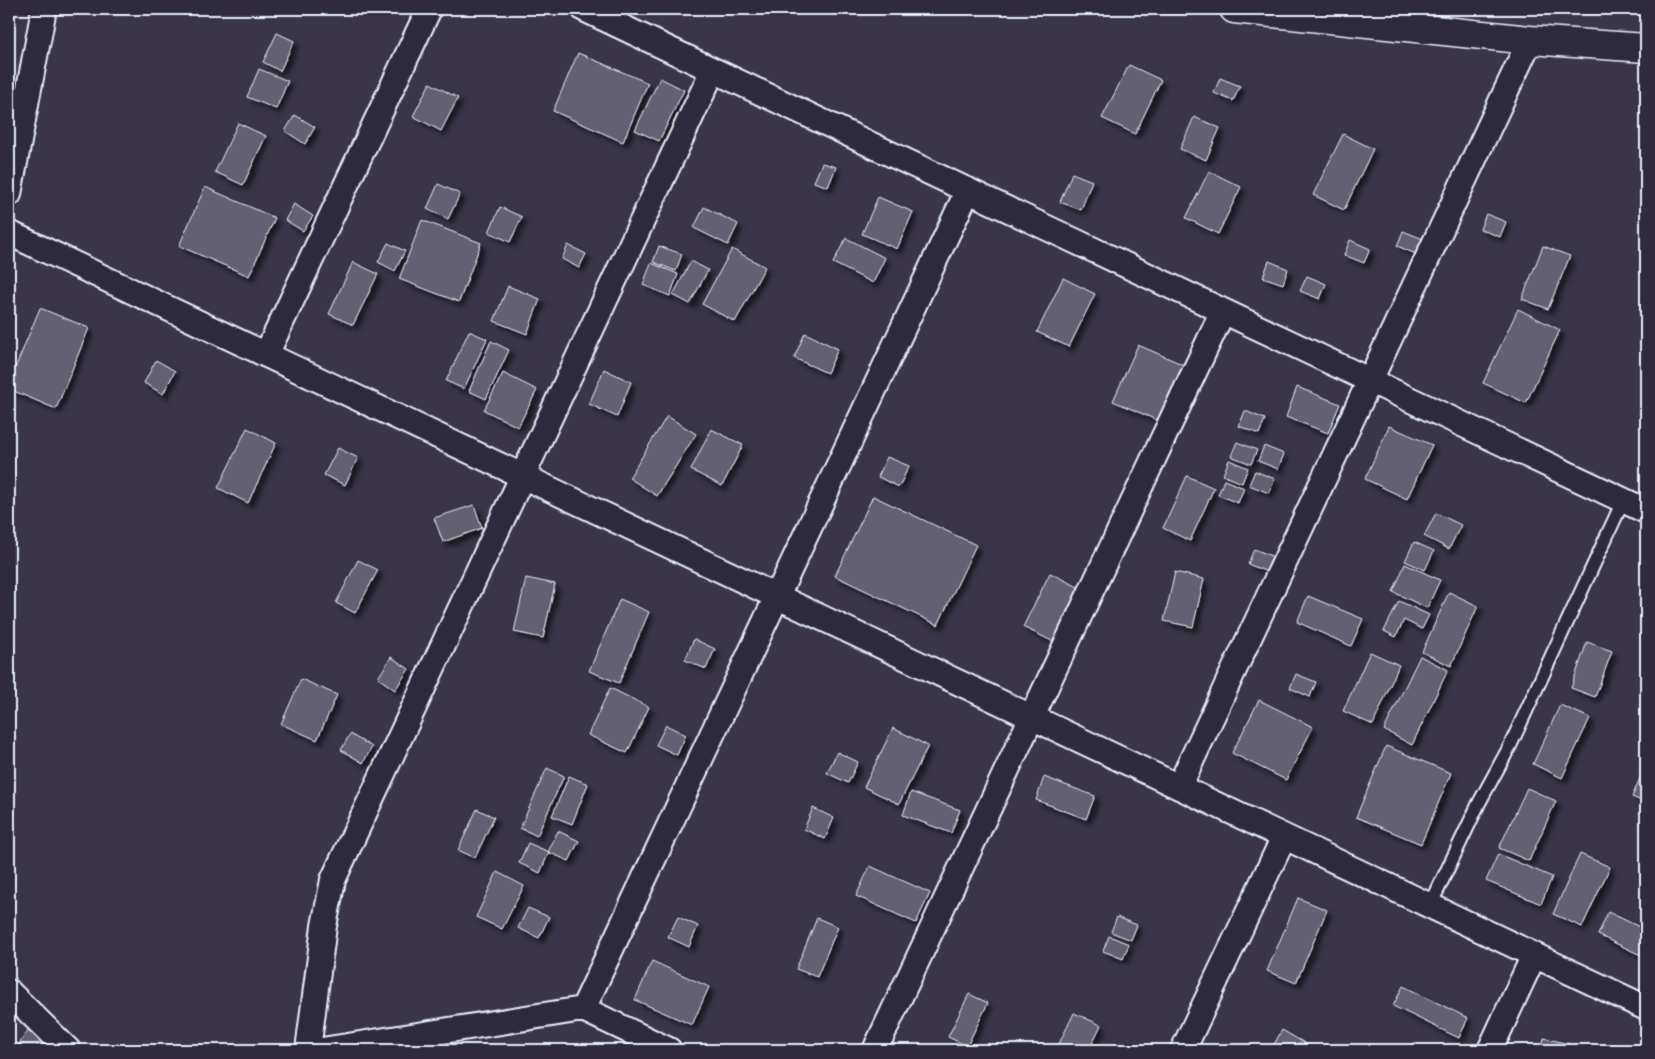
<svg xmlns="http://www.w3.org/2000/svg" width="1655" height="1059" font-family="Sriracha,sans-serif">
  <defs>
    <filter id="shadow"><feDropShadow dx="4.5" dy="4.5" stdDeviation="2.5" flood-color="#0009"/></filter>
  </defs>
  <rect width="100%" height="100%" fill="#3a3648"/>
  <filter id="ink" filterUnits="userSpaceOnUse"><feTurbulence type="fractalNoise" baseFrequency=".02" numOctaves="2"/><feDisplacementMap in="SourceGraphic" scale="10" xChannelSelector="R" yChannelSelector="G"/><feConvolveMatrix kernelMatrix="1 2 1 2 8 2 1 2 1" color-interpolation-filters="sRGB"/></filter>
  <g filter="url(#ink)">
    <path fill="#636171" stroke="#e8f1f8" filter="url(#shadow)" d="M 277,33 L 294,41 L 280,71 L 263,62 Z
      M 578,53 L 648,83 L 623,142 L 553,111 Z
      M 1129,65 L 1161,80 L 1135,134 L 1102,118 Z
      M 259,69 L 288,81 L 276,109 L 247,97 Z
      M 660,78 L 684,90 L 659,141 L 635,130 Z
      M 1220,78 L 1240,86 L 1233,101 L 1214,93 Z
      M 430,83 L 458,98 L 441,131 L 413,116 Z
      M 295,115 L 315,127 L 305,144 L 285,131 Z
      M 1194,117 L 1220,128 L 1206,160 L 1180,149 Z
      M 238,123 L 266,136 L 243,185 L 215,172 Z
      M 1343,134 L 1373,149 L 1344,210 L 1313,195 Z
      M 822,163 L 836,167 L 828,187 L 814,182 Z
      M 1209,171 L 1241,187 L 1218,234 L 1186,218 Z
      M 1072,173 L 1092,181 L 1081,210 L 1060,202 Z
      M 438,184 L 460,194 L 448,219 L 427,209 Z
      M 205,187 L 275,218 L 249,276 L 179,246 Z
      M 878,197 L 913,212 L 897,249 L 862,234 Z
      M 294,204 L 313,216 L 303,231 L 285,220 Z
      M 500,207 L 522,217 L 510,242 L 489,232 Z
      M 704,207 L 738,224 L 728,245 L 694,228 Z
      M 1486,214 L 1506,222 L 1500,237 L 1480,229 Z
      M 422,220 L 481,243 L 459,302 L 399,279 Z
      M 1403,231 L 1423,239 L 1416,254 L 1397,246 Z
      M 846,238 L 885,258 L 873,283 L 833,263 Z
      M 1350,240 L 1370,249 L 1364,263 L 1344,255 Z
      M 388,243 L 405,251 L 395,271 L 378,262 Z
      M 568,245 L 586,254 L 579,268 L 562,259 Z
      M 659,246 L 682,254 L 676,271 L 653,262 Z
      M 1543,246 L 1570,256 L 1548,309 L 1522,299 Z
      M 732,249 L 765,267 L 735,322 L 702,304 Z
      M 691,261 L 708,270 L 690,304 L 673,295 Z
      M 1269,261 L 1288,269 L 1283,284 L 1263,277 Z
      M 353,262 L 378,274 L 353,325 L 329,314 Z
      M 651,263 L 678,274 L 670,296 L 643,285 Z
      M 1307,276 L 1326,284 L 1320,299 L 1300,291 Z
      M 1063,278 L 1095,294 L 1069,347 L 1037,332 Z
      M 508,286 L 540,299 L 527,334 L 494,321 Z
      M 40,308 L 89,328 L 56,409 L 9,389 L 9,383 Z
      M 1518,309 L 1560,330 L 1526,403 L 1483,383 Z
      M 469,331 L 487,339 L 464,389 L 446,381 Z
      M 805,333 L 838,349 L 827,373 L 794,358 Z
      M 491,341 L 509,350 L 486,399 L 469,391 Z
      M 1138,345 L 1184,365 L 1159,421 L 1113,401 Z
      M 156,360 L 175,371 L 163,394 L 144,383 Z
      M 604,369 L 631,382 L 617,417 L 589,404 Z
      M 503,373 L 537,390 L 518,427 L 484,410 Z
      M 1297,387 L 1340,404 L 1328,433 L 1286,417 Z
      M 1245,411 L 1265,419 L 1259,434 L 1239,426 Z
      M 667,416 L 696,434 L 657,496 L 629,478 Z
      M 1389,426 L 1432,445 L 1407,499 L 1365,479 Z
      M 247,428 L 276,443 L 248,503 L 218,488 Z
      M 711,429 L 743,445 L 722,486 L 691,470 Z
      M 1237,442 L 1257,450 L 1251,464 L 1231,456 Z
      M 1264,446 L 1284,454 L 1278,469 L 1258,461 Z
      M 338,448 L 358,458 L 345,485 L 324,475 Z
      M 887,457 L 909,466 L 899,487 L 878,477 Z
      M 1229,460 L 1248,468 L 1242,483 L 1223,475 Z
      M 1255,471 L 1275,479 L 1269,493 L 1249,485 Z
      M 1187,476 L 1214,488 L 1190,541 L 1163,528 Z
      M 1224,480 L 1244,488 L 1238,503 L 1218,495 Z
      M 873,496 L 976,545 L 938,625 L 835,576 Z
      M 474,505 L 482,528 L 443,542 L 434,518 Z
      M 1436,513 L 1461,525 L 1449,549 L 1424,536 Z
      M 1414,542 L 1434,551 L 1425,570 L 1405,561 Z
      M 1254,549 L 1274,557 L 1267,572 L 1248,564 Z
      M 358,560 L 378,570 L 355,613 L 336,603 Z
      M 1405,564 L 1440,580 L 1427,608 L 1393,592 Z
      M 1175,572 L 1204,579 L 1193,627 L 1164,621 Z
      M 1050,573 L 1082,589 L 1056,643 L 1023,627 Z
      M 526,578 L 555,584 L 543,638 L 514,632 Z
      M 1449,592 L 1478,606 L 1451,666 L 1422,652 Z
      M 1308,596 L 1363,619 L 1351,646 L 1297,622 Z
      M 620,599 L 649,612 L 619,683 L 589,671 Z
      M 1399,601 L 1429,615 L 1422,629 L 1404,620 L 1396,637 L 1384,631 Z
      M 694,639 L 715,649 L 706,669 L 685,660 Z
      M 1587,642 L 1612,651 L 1595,697 L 1571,688 Z
      M 1370,652 L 1399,665 L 1373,725 L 1343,711 Z
      M 1420,656 L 1448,670 L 1412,745 L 1384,730 Z
      M 391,657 L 409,669 L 395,690 L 378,678 Z
      M 1296,674 L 1316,682 L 1310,697 L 1290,688 Z
      M 301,679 L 337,695 L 317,740 L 281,724 Z
      M 610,688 L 649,707 L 627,753 L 588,735 Z
      M 1259,700 L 1313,727 L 1286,780 L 1232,753 Z
      M 1560,705 L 1590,718 L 1562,778 L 1533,764 Z
      M 666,725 L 686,735 L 677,755 L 656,745 Z
      M 893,728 L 928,746 L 899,804 L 864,787 Z
      M 350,734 L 372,747 L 363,763 L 341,750 Z
      M 1386,746 L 1451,773 L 1421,844 L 1356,817 Z
      M 837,752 L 858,762 L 848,783 L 827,773 Z
      M 547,768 L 564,776 L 537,836 L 520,828 Z
      M 1643,771 L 1646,772 L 1646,803 L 1632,797 Z
      M 569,776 L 588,784 L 572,824 L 552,816 Z
      M 1044,777 L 1095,796 L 1086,819 L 1036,800 Z
      M 1527,788 L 1556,801 L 1529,861 L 1499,848 Z
      M 911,792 L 960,810 L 951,833 L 903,815 Z
      M 813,808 L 834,818 L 825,839 L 804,829 Z
      M 477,809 L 494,817 L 475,858 L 458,850 Z
      M 558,831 L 579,841 L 569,861 L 548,852 Z
      M 528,843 L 549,852 L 540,873 L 519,863 Z
      M 1498,854 L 1552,877 L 1541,904 L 1486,881 Z
      M 1580,854 L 1610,867 L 1582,927 L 1553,914 Z
      M 870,866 L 930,893 L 916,923 L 856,896 Z
      M 497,872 L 524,886 L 502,929 L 476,917 Z
      M 1298,898 L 1327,910 L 1296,983 L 1267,971 Z
      M 528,908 L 549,917 L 539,938 L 518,928 Z
      M 1608,912 L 1646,930 L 1645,957 L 1598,935 Z
      M 678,917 L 698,926 L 689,947 L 668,937 Z
      M 1117,917 L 1137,925 L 1131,940 L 1111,932 Z
      M 817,918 L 838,927 L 817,977 L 796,969 Z
      M 1109,936 L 1129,944 L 1123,959 L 1103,951 Z
      M 652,961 L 709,987 L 692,1025 L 635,1000 Z
      M 1403,986 L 1468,1018 L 1459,1038 L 1393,1006 Z
      M 969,994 L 988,1003 L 967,1046 L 948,1037 Z
      M 1074,1013 L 1101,1025 L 1089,1050 L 1056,1050 Z
      M 31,1026 L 45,1035 L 35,1050 L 15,1050 Z
      M 1282,1030 L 1308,1045 L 1304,1050 L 1271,1050 Z
      M 1544,1038 L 1569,1044 L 1568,1050 L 1541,1050 Z"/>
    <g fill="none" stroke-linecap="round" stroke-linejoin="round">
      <g stroke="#e8f1f8" stroke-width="16">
        <path id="lane" d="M 1430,906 L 1479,803 L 1510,746 L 1623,501"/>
      </g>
      <g stroke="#e8f1f8" stroke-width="28">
        <path id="street" d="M 584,9 L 1646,511
          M 9,194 L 44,9
          M 9,233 L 1646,1008
          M 266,355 L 429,9
          M 1179,787 L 1530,40
          M 9,992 L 68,1050
          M 583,1009 L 968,190
          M 308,1050 L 324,926 L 333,880 L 713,70
          M 322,1050 L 583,1009 L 669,1050
          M 875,1050 L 1223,311
          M 1183,1050 L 1284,837
          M 1490,1050 L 1534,955"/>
      </g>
      <g stroke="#e8f1f8" stroke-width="31">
        <path id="primary" d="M 1234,9 L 1530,40 L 1646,48"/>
      </g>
      <use href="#lane" stroke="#2f2a3d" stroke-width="12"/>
      <use href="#street" stroke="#2f2a3d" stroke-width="24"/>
      <use href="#primary" stroke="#2f2a3d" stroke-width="28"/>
    </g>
  </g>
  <rect width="1655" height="1059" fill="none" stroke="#2f2a3d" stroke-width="30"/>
  <rect x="15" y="15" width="1625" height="1029" fill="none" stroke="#e8f1f8" stroke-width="2" filter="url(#ink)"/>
</svg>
